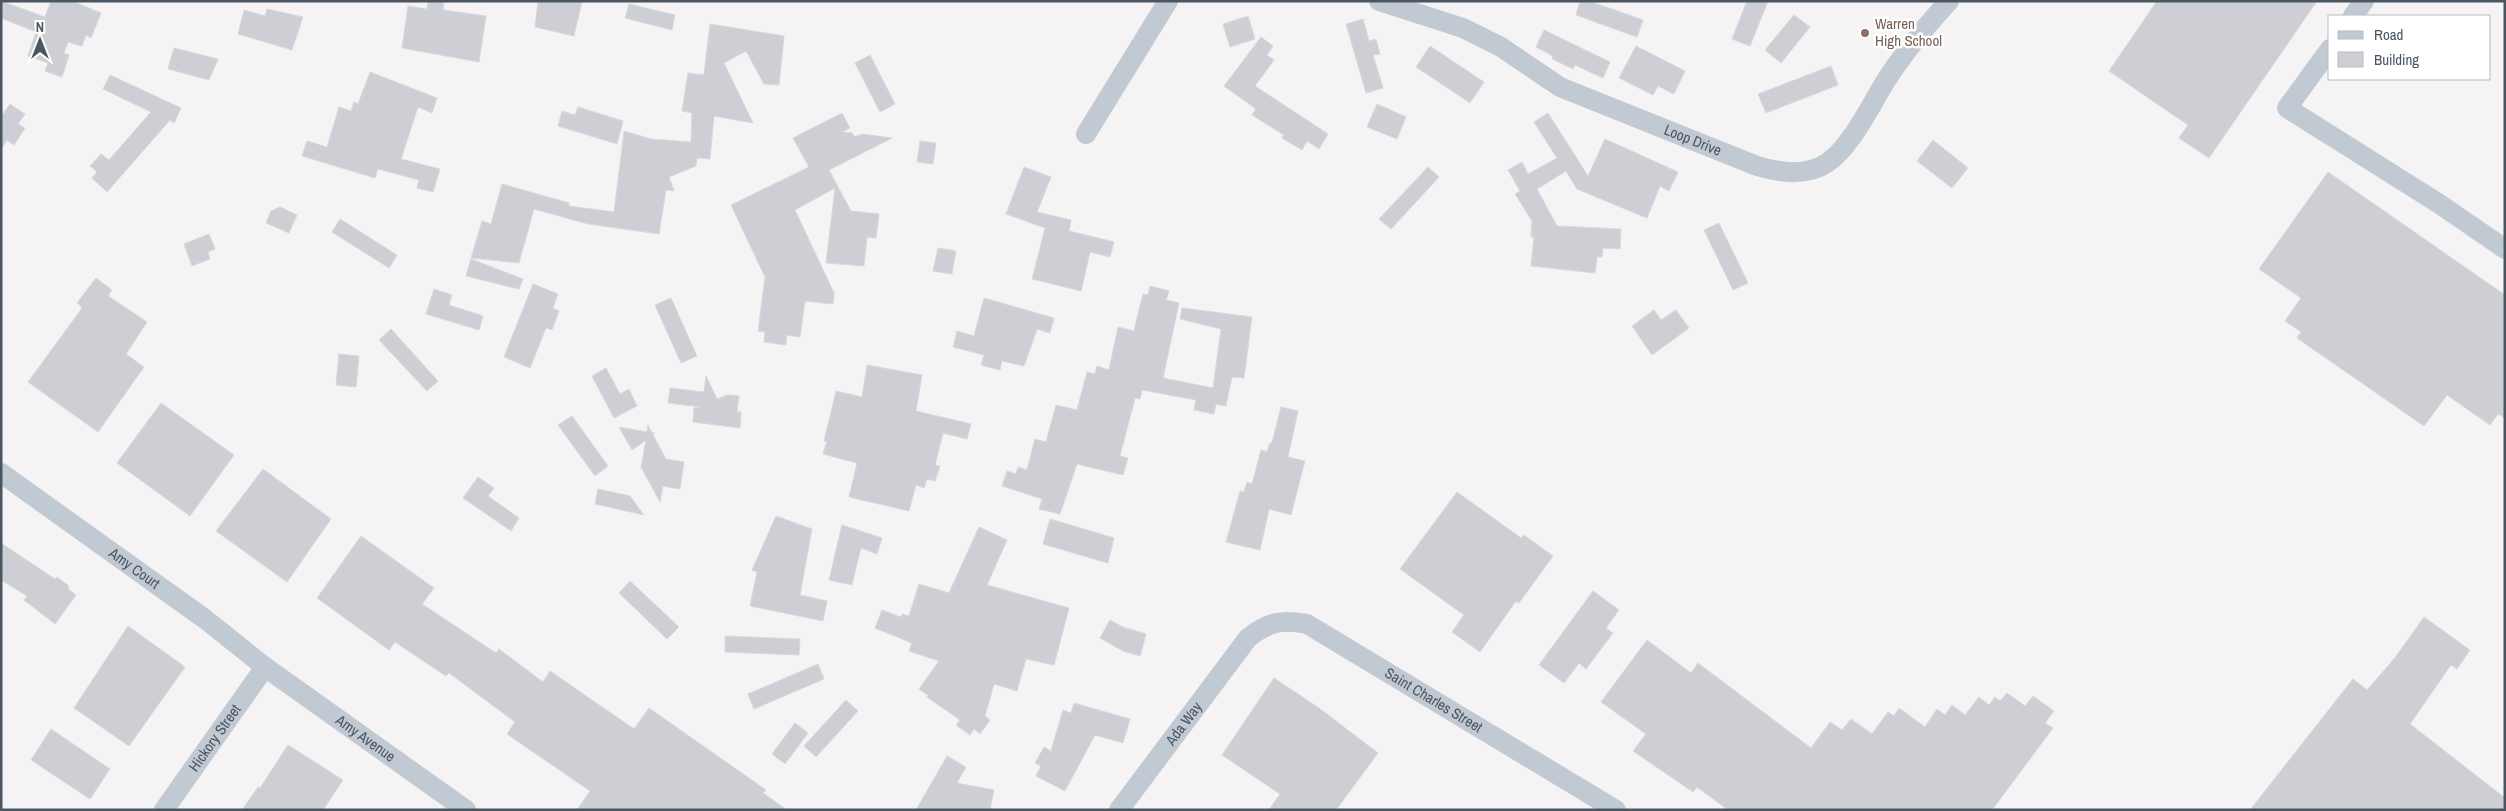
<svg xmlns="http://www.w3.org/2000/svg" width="2506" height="811" font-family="'Archivo Narrow',sans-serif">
  <rect width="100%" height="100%" fill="#f5f3f3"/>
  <path fill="#cdcfd5" stroke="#d7d9de" d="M 1,1 L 45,17 L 51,1 L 72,1 L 101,13 L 91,38 L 86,35 L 82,46 L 68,42 L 64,53 L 69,55 L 62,77 L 45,71 L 48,63 L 28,56 L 36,32 L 1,18 Z
    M 428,1 L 444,1 L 443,10 L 486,16 L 479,62 L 402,48 L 408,6 L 427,9 Z
    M 538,1 L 582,1 L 574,36 L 535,27 Z
    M 1580,1 L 1589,1 L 1643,20 L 1637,37 L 1576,15 Z
    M 1747,1 L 1768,1 L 1750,46 L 1732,39 Z
    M 2157,1 L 2317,1 L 2209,158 L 2179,138 L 2188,125 L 2109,71 Z
    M 629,4 L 675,15 L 672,30 L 625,18 Z
    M 267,9 L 303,17 L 292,50 L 238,34 L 244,10 L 265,16 Z
    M 1794,15 L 1810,27 L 1781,63 L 1765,50 Z
    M 1248,16 L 1255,39 L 1230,47 L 1223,24 Z
    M 1363,19 L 1369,41 L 1376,39 L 1380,54 L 1373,55 L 1383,88 L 1366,93 L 1346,24 Z
    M 710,24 L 784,36 L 779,85 L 764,84 L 746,51 L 724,63 L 753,123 L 714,116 L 710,159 L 697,158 L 696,166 L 669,177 L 674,191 L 666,190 L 659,234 L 588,224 L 534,209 L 519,263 L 471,258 L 482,221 L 491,224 L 502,184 L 569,203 L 569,206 L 614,212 L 624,131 L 651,139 L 691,142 L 692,113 L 682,111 L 688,73 L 704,75 Z
    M 1544,30 L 1610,62 L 1603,78 L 1575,65 L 1573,69 L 1552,59 L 1553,56 L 1536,47 Z
    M 1261,37 L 1273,46 L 1267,55 L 1274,60 L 1255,86 L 1328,134 L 1319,149 L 1307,141 L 1302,150 L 1282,138 L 1284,135 L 1252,115 L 1256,109 L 1224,86 Z
    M 1430,46 L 1484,82 L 1470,103 L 1416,67 Z
    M 1636,46 L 1685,71 L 1674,94 L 1658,86 L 1653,95 L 1619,78 Z
    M 174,48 L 218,59 L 209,80 L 168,69 Z
    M 870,55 L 895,104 L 880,112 L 855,63 Z
    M 1831,66 L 1838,85 L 1766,113 L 1758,94 Z
    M 370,72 L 437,98 L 432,113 L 418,107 L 401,159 L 440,169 L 433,192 L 417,188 L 419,180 L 378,169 L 375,178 L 302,156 L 307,141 L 327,147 L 339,107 L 351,111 L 354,102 L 358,104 Z
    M 110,75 L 181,108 L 174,123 L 170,120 L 107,192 L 92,178 L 97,172 L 90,166 L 101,154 L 109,160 L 151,112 L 103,89 Z
    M 10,104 L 25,114 L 18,124 L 25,128 L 14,145 L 7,140 L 1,149 L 1,113 L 3,114 Z
    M 1377,104 L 1406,117 L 1397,139 L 1367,127 Z
    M 578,107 L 623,121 L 617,144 L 558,126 L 562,111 L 575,115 Z
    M 842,113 L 850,128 L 842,132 L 852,133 L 855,137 L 862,134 L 892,138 L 829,170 L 851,211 L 879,214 L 876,238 L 867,237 L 864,266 L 826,263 L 835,188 L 795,210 L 834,293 L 833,304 L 805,301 L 800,337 L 787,335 L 786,345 L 764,342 L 765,332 L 758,331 L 765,277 L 731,205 L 809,167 L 793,138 Z
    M 1548,113 L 1588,176 L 1605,139 L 1678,172 L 1669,191 L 1660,186 L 1647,218 L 1577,189 L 1566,171 L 1537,189 L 1557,226 L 1621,229 L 1620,249 L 1603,248 L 1602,257 L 1597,257 L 1595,273 L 1531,266 L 1534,237 L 1531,237 L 1532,221 L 1515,194 L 1520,191 L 1508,170 L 1522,162 L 1528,174 L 1557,158 L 1534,122 Z
    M 1933,140 L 1968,168 L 1952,188 L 1917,161 Z
    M 920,141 L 936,143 L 933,164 L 917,162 Z
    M 1024,167 L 1051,177 L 1037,212 L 1071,220 L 1069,231 L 1114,242 L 1110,257 L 1090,252 L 1081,291 L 1032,279 L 1045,228 L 1006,214 Z
    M 1428,167 L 1439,177 L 1391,229 L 1379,219 Z
    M 2328,172 L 2505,295 L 2505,418 L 2498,414 L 2490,425 L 2447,395 L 2424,426 L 2297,338 L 2301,332 L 2285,321 L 2301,298 L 2259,269 Z
    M 280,207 L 297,215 L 289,233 L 266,223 L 271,211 Z
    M 340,219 L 397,255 L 389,268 L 332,232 Z
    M 1719,223 L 1748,283 L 1733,290 L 1704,230 Z
    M 209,234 L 215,249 L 208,252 L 210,259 L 192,266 L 184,244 Z
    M 938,248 L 956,251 L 952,274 L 933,271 Z
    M 471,259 L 523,279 L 519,289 L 466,276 Z
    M 96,278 L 112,290 L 108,296 L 147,322 L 126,354 L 144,367 L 98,432 L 28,382 L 80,311 L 82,307 L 77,303 Z
    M 533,284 L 558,294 L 553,308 L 559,311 L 552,330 L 546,328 L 530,368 L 504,357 Z
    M 1150,286 L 1169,291 L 1166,300 L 1179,303 L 1163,378 L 1213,388 L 1221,329 L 1180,319 L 1182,308 L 1252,317 L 1244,378 L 1232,377 L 1226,406 L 1216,404 L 1214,414 L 1194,410 L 1196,400 L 1142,390 L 1140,399 L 1135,398 L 1120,456 L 1128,458 L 1123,475 L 1077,464 L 1060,514 L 1039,509 L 1042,499 L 1002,486 L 1007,471 L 1016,474 L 1018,467 L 1027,470 L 1035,439 L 1046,442 L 1056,405 L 1077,410 L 1087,372 L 1095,374 L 1097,366 L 1109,370 L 1118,327 L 1134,331 L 1143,294 L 1148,295 Z
    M 434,289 L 452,295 L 449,305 L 483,316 L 479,330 L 426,314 Z
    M 671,298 L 697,356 L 681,363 L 655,305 Z
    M 984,298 L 1054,318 L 1050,333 L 1037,329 L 1024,366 L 1002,361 L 1000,370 L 981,365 L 984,355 L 953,347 L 957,331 L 974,336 Z
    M 1654,310 L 1661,320 L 1676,310 L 1689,328 L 1652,355 L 1632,326 Z
    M 391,329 L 438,381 L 427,391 L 379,340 Z
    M 339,354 L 359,356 L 356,387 L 336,385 Z
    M 867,365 L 922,375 L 916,411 L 971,424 L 967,439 L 943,433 L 935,465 L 940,466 L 935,481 L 927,479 L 924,488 L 916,485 L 909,511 L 849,497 L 857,463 L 823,454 L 827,441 L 824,441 L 836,391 L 862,397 Z
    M 606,368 L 620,394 L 629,389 L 637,406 L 614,418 L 592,376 Z
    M 706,376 L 717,399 L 728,395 L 739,396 L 737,412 L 741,412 L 740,428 L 693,422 L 694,408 L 702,407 L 668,403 L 670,388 L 704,392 Z
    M 161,403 L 234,455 L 190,516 L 117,463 Z
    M 1281,407 L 1298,411 L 1288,457 L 1305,461 L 1291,515 L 1269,509 L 1260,550 L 1226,542 L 1240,491 L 1244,492 L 1247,482 L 1252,484 L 1261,450 L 1267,452 L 1270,443 L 1272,443 Z
    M 572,416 L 608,466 L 595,476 L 558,425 Z
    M 648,425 L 652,433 L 655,433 L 653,435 L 666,459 L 684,462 L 680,489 L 663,486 L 660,502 L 641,467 L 646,440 L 632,450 L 619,427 L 647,432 Z
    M 263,469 L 331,519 L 287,582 L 216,531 Z
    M 478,477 L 494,488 L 488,496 L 519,518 L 511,531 L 463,498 Z
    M 598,489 L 630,496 L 644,515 L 595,504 Z
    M 1457,492 L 1521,538 L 1524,535 L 1553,556 L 1519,603 L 1516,601 L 1480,652 L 1452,632 L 1464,615 L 1400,569 Z
    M 776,516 L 812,529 L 800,595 L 827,601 L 823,621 L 750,606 L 757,572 L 752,570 Z
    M 1050,519 L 1114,538 L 1108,563 L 1043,544 Z
    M 842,525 L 882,538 L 877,554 L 861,548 L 852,585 L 829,580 Z
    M 979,527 L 1007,540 L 987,585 L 1069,608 L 1054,665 L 1026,659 L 1017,691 L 994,684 L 985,716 L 990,720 L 980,734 L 974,729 L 970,735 L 956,725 L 960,720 L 927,697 L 928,695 L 919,689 L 939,661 L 909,651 L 912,643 L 875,628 L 882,610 L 901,617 L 902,614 L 909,616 L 919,584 L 949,593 Z
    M 361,536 L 434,588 L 422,604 L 496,653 L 499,649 L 543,682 L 550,671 L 634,729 L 649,708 L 766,790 L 763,793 L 787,810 L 577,810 L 590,791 L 507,734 L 515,722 L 449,673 L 446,676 L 395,642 L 389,650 L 317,598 Z
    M 1,543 L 55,579 L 57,577 L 69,586 L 68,589 L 76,595 L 55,624 L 24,600 L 27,596 L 1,580 Z
    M 630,581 L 679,627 L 667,639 L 619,593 Z
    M 1593,591 L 1619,610 L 1606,628 L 1613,633 L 1586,669 L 1579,663 L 1564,683 L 1539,665 Z
    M 2424,617 L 2470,650 L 2457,669 L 2451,665 L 2410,724 L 2505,798 L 2505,810 L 2250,810 L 2353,679 L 2367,690 L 2394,659 Z
    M 1110,620 L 1123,627 L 1146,634 L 1140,656 L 1123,651 L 1100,638 Z
    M 128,626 L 185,667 L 129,746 L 74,708 Z
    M 725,636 L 800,639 L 799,655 L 725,652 Z
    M 1647,640 L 1691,673 L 1698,663 L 1811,748 L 1830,722 L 1842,730 L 1851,719 L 1872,734 L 1888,712 L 1894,716 L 1899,708 L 1925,727 L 1937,709 L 1945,715 L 1952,705 L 1965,715 L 1979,697 L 1989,705 L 1995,697 L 2000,701 L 2007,693 L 2025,706 L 2033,696 L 2054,711 L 2045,723 L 2053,728 L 1992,810 L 1728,810 L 1697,787 L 1693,792 L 1633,751 L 1646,734 L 1601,702 Z
    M 818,664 L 824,679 L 754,709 L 748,694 Z
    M 1274,678 L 1319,708 L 1378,753 L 1336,810 L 1269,810 L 1280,794 L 1222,755 Z
    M 846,700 L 858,711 L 816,757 L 804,746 Z
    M 1074,703 L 1130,719 L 1123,743 L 1095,735 L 1065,791 L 1036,776 L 1041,766 L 1035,763 L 1044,747 L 1051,751 L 1063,710 L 1071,713 Z
    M 795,723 L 808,733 L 785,764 L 772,754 Z
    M 51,729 L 110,769 L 90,799 L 31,760 Z
    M 288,745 L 343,780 L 323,810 L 242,810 L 258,787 L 260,788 Z
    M 947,756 L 966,767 L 957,783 L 994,790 L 990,810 L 916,810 Z"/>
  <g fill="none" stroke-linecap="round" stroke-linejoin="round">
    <g stroke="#c1cad2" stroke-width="20">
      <path id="s1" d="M 1379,1 L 1463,28 L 1501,47 L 1560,87 L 1757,166 C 1780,173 1806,177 1827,163 C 1852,146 1871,104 1887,79 C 1905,51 1927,25 1949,1"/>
      <path d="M 2353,16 L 2364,1"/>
      <path d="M 2330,49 L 2287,108 L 2438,203 L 2505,249"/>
      <path d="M 1086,134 L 1168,1"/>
      <path id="s2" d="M 1,473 L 205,619 L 265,667 L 466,810"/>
      <path id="s3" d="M 164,810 L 265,667"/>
      <path id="s4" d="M 1119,810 L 1248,638 C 1268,622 1281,619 1307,624 L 1616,810"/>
    </g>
  </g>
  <circle fill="#8d6e63" stroke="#fff" stroke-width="2" cx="1865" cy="33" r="5"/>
  <g text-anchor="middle" stroke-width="5" stroke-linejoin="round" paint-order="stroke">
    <g font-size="15" fill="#785e54" stroke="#fff" text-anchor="start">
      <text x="1875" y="29">Warren<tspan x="1875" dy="17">High School</tspan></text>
    </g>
    <g font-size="15" fill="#4a5661" stroke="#fff">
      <text dy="5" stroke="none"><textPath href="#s1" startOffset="345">Loop Drive</textPath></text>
      <text dy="5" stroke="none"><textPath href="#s2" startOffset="164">Amy Court</textPath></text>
      <text dy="5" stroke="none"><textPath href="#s4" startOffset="426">Saint Charles Street</textPath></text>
      <text dy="5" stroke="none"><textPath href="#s4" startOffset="108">Ada Way</textPath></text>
      <text dy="5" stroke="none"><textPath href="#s3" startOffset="88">Hickory Street</textPath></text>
      <text dy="5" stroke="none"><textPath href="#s2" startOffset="451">Amy Avenue</textPath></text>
    </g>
  </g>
  <rect width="2506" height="811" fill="none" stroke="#4a5661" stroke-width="5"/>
  <rect x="2328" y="15" width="162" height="65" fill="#ffffff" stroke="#b7bbc0"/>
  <rect x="2338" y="31" width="25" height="8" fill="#c1cad2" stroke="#b7bbc0"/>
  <text x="2374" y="40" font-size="15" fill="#4a5661">Road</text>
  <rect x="2338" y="52" width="25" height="15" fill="#cdcfd5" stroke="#b7bbc0"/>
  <text x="2374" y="65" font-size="15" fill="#4a5661">Building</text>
  <g transform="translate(40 40)" stroke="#ffffff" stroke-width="4" paint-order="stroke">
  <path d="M0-4L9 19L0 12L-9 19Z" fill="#4a5661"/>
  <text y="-8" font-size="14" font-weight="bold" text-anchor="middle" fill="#4a5661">N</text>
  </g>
</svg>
